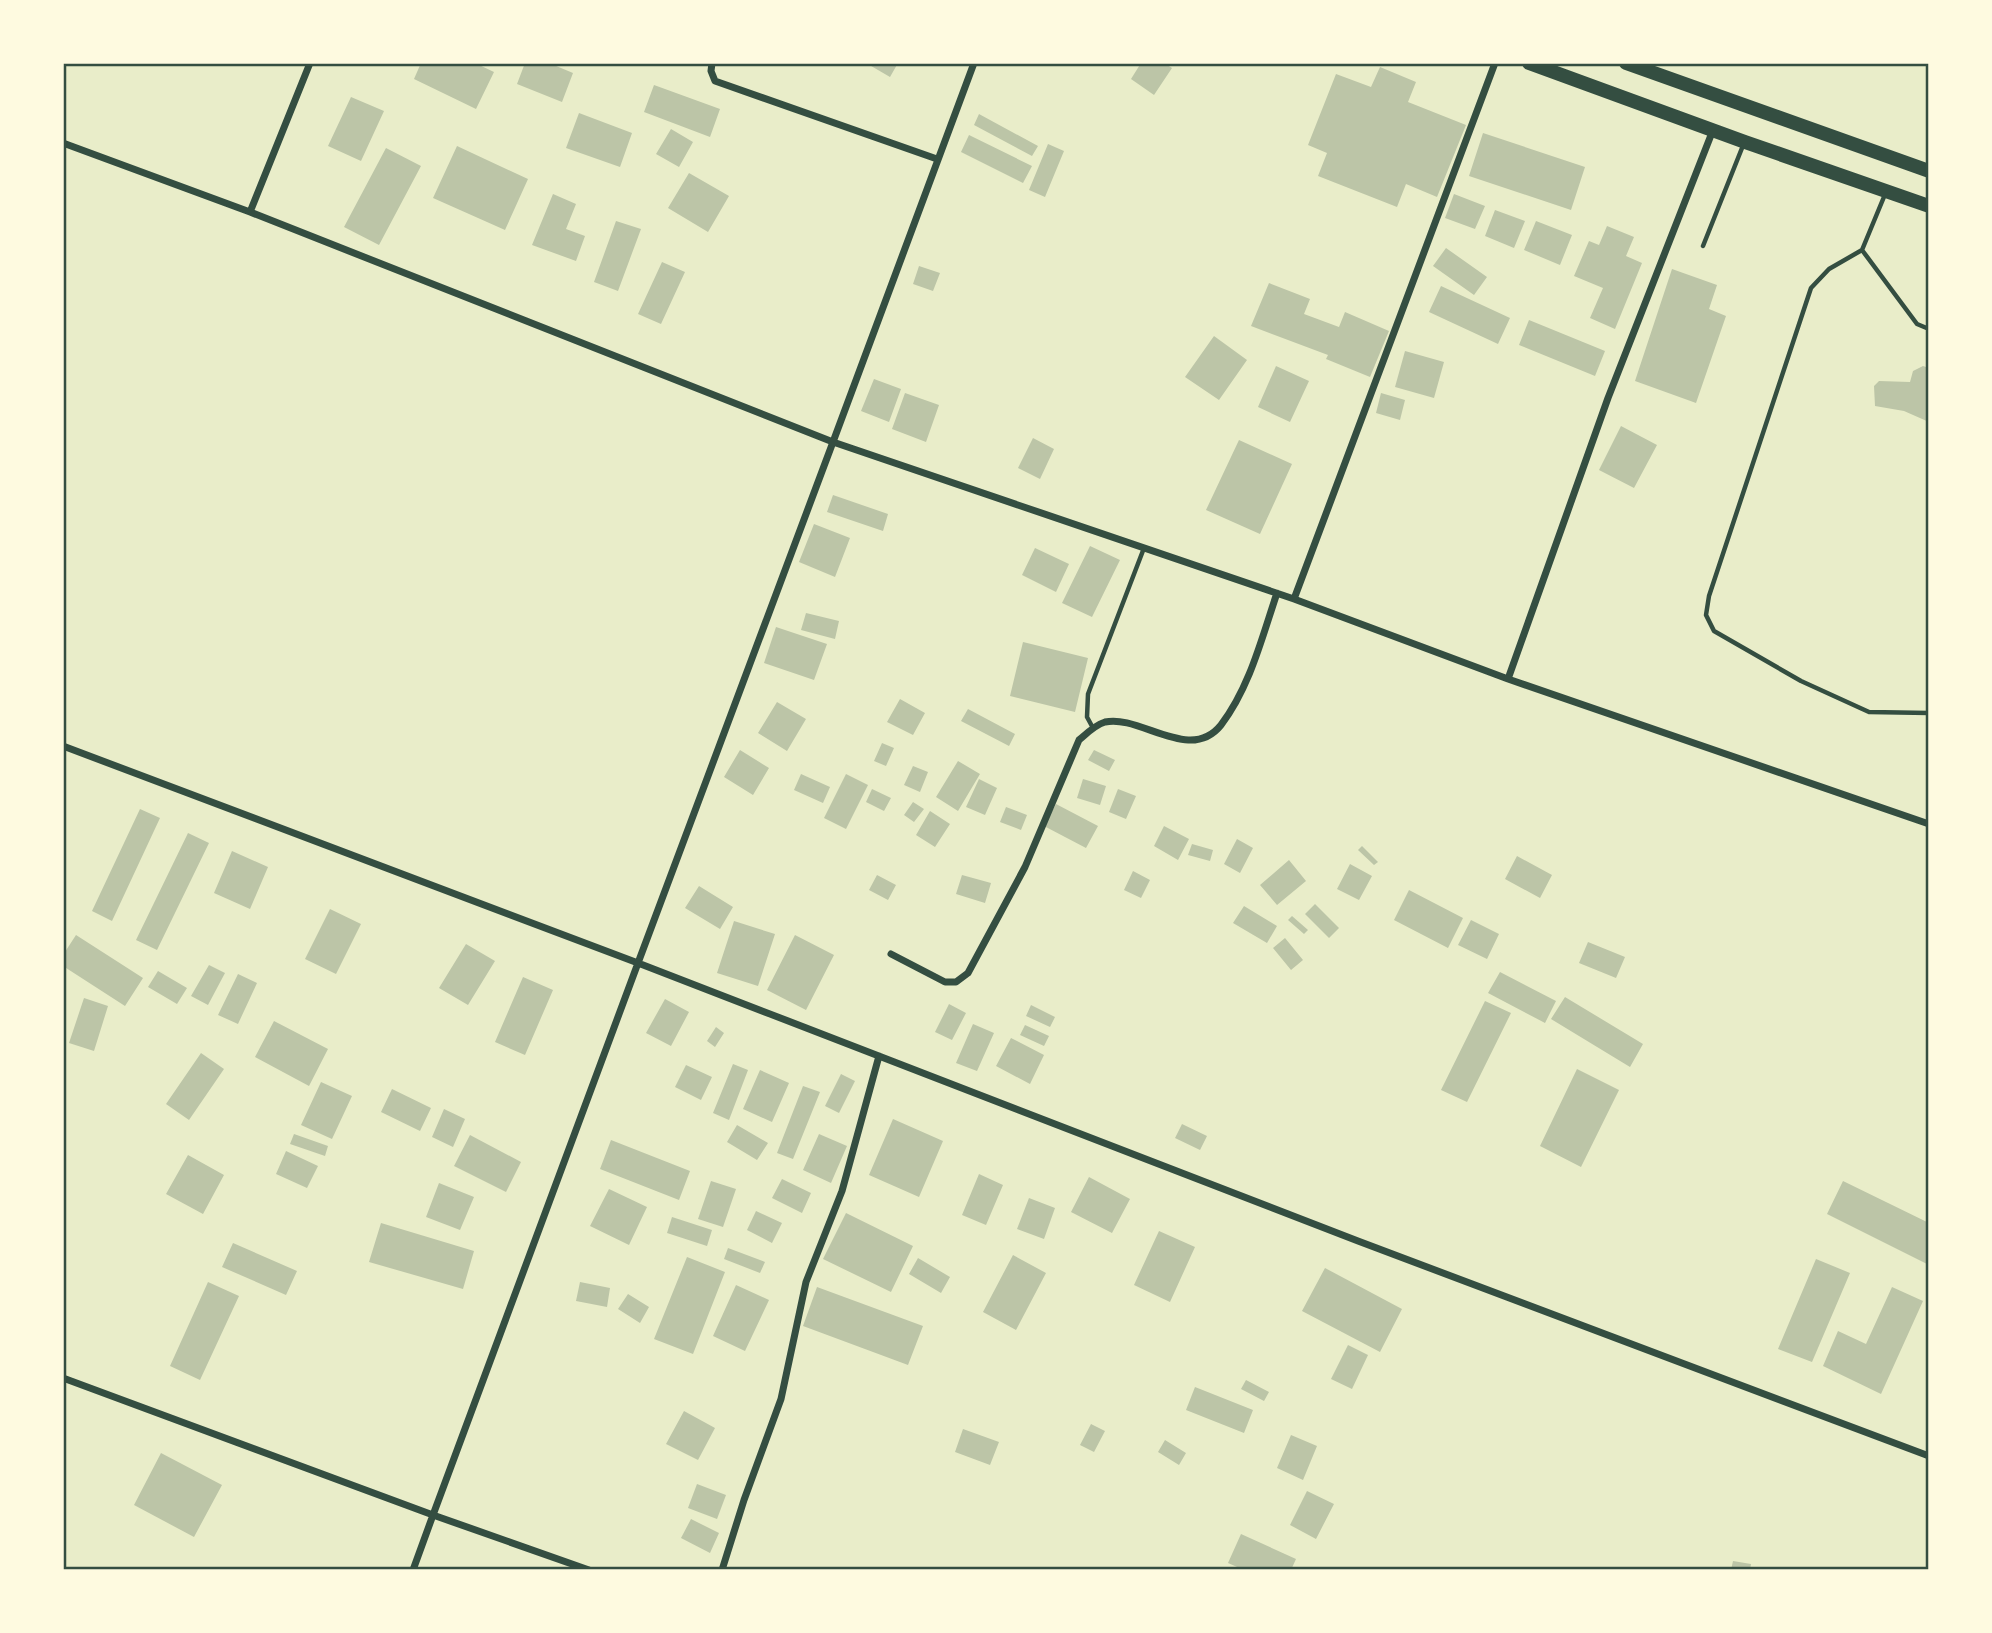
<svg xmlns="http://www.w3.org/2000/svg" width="1992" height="1633" font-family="'PT Sans Narrow',sans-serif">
  <rect width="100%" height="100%" fill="#e9edc9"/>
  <path fill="#bcc5a7" d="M 421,63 L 475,63 L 494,72 L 476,109 L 414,79 Z
    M 525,63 L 549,63 L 573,73 L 562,102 L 517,84 Z
    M 866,63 L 898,63 L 890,77 Z
    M 1141,63 L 1164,63 L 1172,68 L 1154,95 L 1131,79 Z
    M 1380,67 L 1416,82 L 1408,102 L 1466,125 L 1437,197 L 1406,184 L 1397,207 L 1318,176 L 1327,153 L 1308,145 L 1336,74 L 1371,87 Z
    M 654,85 L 720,109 L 710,137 L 644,112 Z
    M 351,97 L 384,111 L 361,161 L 328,146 Z
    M 579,113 L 632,133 L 620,167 L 566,148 Z
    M 979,114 L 1038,146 L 1032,156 L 974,125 Z
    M 671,129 L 693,142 L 679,167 L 656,154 Z
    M 1483,133 L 1585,167 L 1571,210 L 1469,176 Z
    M 969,135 L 1032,166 L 1023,183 L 961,152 Z
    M 1048,144 L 1064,151 L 1045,197 L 1029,190 Z
    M 457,146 L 528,179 L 505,230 L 433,198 Z
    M 386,148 L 421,166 L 379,245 L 344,227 Z
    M 689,173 L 729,196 L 708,232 L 668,208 Z
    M 553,194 L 576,204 L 566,229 L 585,236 L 576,261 L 532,245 Z
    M 1454,194 L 1485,206 L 1475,229 L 1445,218 Z
    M 1495,210 L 1525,221 L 1514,248 L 1485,236 Z
    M 616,221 L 641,229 L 618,291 L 594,282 Z
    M 1536,221 L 1572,235 L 1560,265 L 1524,250 Z
    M 1607,226 L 1634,237 L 1626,256 L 1642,263 L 1615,329 L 1590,318 L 1603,288 L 1574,276 L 1589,241 L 1599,245 Z
    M 1446,248 L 1487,277 L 1474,295 L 1433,266 Z
    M 662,262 L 685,272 L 661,324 L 638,314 Z
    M 919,266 L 940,273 L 933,291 L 913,284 Z
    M 1672,269 L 1717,285 L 1709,309 L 1726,316 L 1696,403 L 1635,381 Z
    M 1269,283 L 1310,299 L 1304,314 L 1339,327 L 1345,312 L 1389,331 L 1370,377 L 1326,359 L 1328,355 L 1251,326 Z
    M 1441,286 L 1510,318 L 1498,344 L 1429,312 Z
    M 1529,320 L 1605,351 L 1595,376 L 1519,345 Z
    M 1214,336 L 1247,360 L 1219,400 L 1185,377 Z
    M 1405,351 L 1444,362 L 1434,398 L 1395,387 Z
    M 1276,366 L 1309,381 L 1290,422 L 1258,407 Z
    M 1923,366 L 1929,368 L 1929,422 L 1904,411 L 1875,406 L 1874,386 L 1879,381 L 1910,382 L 1913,371 Z
    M 874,379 L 901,389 L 889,422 L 861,411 Z
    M 905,393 L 939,405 L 926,442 L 892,429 Z
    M 1381,393 L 1405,400 L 1400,420 L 1376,413 Z
    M 1621,426 L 1657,445 L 1634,488 L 1599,470 Z
    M 1033,438 L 1054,449 L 1040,479 L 1018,468 Z
    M 1239,440 L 1292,464 L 1260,534 L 1206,510 Z
    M 833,495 L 888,514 L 883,531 L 827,512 Z
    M 814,524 L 850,538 L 835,577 L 799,562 Z
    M 1090,546 L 1120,560 L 1092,617 L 1062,603 Z
    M 1035,548 L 1069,564 L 1056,592 L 1022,575 Z
    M 806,613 L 839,621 L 835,639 L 801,630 Z
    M 776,627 L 827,644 L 814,680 L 764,663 Z
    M 1023,642 L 1088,658 L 1075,712 L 1010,696 Z
    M 900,699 L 925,713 L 913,735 L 887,722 Z
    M 777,702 L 806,719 L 787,751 L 758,733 Z
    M 968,709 L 1015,734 L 1009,746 L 961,721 Z
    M 882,743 L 894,748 L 886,766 L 874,761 Z
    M 740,750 L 769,768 L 753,795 L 724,777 Z
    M 1094,750 L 1115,760 L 1109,771 L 1088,760 Z
    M 958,761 L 980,774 L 958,811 L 936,797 Z
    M 913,766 L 928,772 L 920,792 L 904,785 Z
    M 801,774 L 830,787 L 823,803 L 794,790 Z
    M 846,774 L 868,785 L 846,829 L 824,818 Z
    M 979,779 L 997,788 L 985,815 L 966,807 Z
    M 1083,779 L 1106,786 L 1100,805 L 1077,798 Z
    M 872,789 L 891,798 L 884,811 L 866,802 Z
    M 1118,789 L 1136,796 L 1126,819 L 1109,812 Z
    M 913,802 L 924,809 L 914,822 L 904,815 Z
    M 1056,804 L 1098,826 L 1086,848 L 1044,826 Z
    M 1006,807 L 1027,815 L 1021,830 L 1000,822 Z
    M 140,809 L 160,818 L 112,921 L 92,911 Z
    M 930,811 L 950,824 L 935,847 L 916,835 Z
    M 1164,826 L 1189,839 L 1178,860 L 1154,846 Z
    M 188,833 L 209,843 L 157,950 L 136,940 Z
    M 1237,839 L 1253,848 L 1240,873 L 1224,864 Z
    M 1192,844 L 1213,850 L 1210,861 L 1188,855 Z
    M 1362,846 L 1378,862 L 1374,865 L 1358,850 Z
    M 232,851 L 268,867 L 250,909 L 214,893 Z
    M 1517,856 L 1552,875 L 1540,898 L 1505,879 Z
    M 1289,860 L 1306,881 L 1277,905 L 1260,885 Z
    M 1350,864 L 1372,876 L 1359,900 L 1337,889 Z
    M 1133,871 L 1150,880 L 1141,898 L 1124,890 Z
    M 877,875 L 896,885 L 888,900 L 869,890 Z
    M 962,875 L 991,883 L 985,903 L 956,894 Z
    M 699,886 L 733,907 L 720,929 L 685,908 Z
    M 1409,890 L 1463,918 L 1448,948 L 1394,920 Z
    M 1315,904 L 1339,928 L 1329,938 L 1305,914 Z
    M 1244,906 L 1277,926 L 1267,943 L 1233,923 Z
    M 330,909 L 361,924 L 336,974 L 305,959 Z
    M 1292,916 L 1308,930 L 1304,934 L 1288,920 Z
    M 1471,920 L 1499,934 L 1487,959 L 1458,945 Z
    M 734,921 L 775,934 L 758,986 L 717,973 Z
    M 76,935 L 143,978 L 125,1006 L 63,966 L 63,955 Z
    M 795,935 L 834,955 L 806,1010 L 767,990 Z
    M 1285,938 L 1303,960 L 1291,970 L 1273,948 Z
    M 1588,942 L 1625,957 L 1616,978 L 1579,963 Z
    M 466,944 L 495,961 L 468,1005 L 439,988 Z
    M 209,965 L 225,973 L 208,1005 L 191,996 Z
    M 158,971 L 187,988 L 177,1004 L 148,987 Z
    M 1500,972 L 1556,1001 L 1545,1023 L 1488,993 Z
    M 238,974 L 257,983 L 238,1024 L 218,1015 Z
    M 523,977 L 553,990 L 525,1055 L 495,1042 Z
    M 1565,997 L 1643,1044 L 1630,1067 L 1551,1019 Z
    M 84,998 L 108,1006 L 94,1051 L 69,1043 Z
    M 665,999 L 689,1012 L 671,1046 L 646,1033 Z
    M 1485,1001 L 1511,1013 L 1467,1102 L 1441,1090 Z
    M 949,1004 L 966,1013 L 952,1040 L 935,1032 Z
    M 1031,1005 L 1055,1017 L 1050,1027 L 1026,1016 Z
    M 274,1021 L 328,1049 L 309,1086 L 255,1057 Z
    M 973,1024 L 994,1033 L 977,1071 L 956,1063 Z
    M 1025,1025 L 1049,1036 L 1044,1046 L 1020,1035 Z
    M 716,1027 L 724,1033 L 715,1047 L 707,1041 Z
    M 1011,1038 L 1044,1055 L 1030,1084 L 996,1066 Z
    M 201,1053 L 224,1069 L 189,1120 L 166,1104 Z
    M 733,1064 L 748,1070 L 729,1120 L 713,1113 Z
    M 686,1065 L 712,1077 L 701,1100 L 675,1087 Z
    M 1577,1069 L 1619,1090 L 1581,1167 L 1540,1146 Z
    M 760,1070 L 789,1083 L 772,1122 L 743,1109 Z
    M 841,1074 L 855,1081 L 839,1113 L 825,1106 Z
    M 321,1082 L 352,1096 L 332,1139 L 301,1125 Z
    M 803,1086 L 820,1092 L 793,1159 L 777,1153 Z
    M 392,1089 L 431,1108 L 420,1131 L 381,1112 Z
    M 444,1109 L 465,1119 L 453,1147 L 432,1137 Z
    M 893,1119 L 943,1141 L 919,1197 L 869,1175 Z
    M 1182,1124 L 1207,1136 L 1200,1150 L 1175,1138 Z
    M 737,1125 L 768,1143 L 757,1160 L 727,1142 Z
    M 294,1134 L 328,1146 L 325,1156 L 290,1144 Z
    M 819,1134 L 847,1146 L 831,1183 L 803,1170 Z
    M 470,1135 L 521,1162 L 506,1192 L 454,1166 Z
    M 611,1140 L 690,1171 L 679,1200 L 600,1169 Z
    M 286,1151 L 318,1166 L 307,1188 L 276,1174 Z
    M 188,1155 L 224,1175 L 203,1214 L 166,1194 Z
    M 979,1174 L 1003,1185 L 986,1225 L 962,1215 Z
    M 1089,1177 L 1130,1199 L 1112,1233 L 1071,1212 Z
    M 782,1179 L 811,1193 L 802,1213 L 772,1198 Z
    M 711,1181 L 736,1189 L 723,1227 L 698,1219 Z
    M 1843,1181 L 1929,1223 L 1929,1265 L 1827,1214 Z
    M 439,1183 L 474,1197 L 460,1230 L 426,1217 Z
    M 609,1189 L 647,1207 L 629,1245 L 590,1226 Z
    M 1029,1198 L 1055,1208 L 1044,1239 L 1017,1229 Z
    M 756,1211 L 782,1223 L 772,1243 L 747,1230 Z
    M 846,1213 L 913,1246 L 891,1292 L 823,1259 Z
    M 672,1217 L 712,1230 L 707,1246 L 667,1233 Z
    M 381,1223 L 474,1251 L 463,1289 L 369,1262 Z
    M 1159,1231 L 1195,1247 L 1170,1302 L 1134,1285 Z
    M 233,1243 L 297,1271 L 286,1295 L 222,1267 Z
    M 728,1248 L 765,1262 L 760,1273 L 724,1259 Z
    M 1013,1255 L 1046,1273 L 1016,1330 L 983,1312 Z
    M 687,1257 L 725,1272 L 693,1354 L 654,1339 Z
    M 918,1258 L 950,1277 L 941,1293 L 909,1274 Z
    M 1816,1259 L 1850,1273 L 1812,1362 L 1778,1349 Z
    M 1325,1268 L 1402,1309 L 1380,1352 L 1302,1311 Z
    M 208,1282 L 239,1296 L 200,1380 L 170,1366 Z
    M 580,1282 L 610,1288 L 607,1307 L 576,1301 Z
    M 736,1285 L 769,1300 L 745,1351 L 713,1336 Z
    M 817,1287 L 923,1326 L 908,1365 L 803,1326 Z
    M 1892,1287 L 1923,1301 L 1881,1394 L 1823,1366 L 1838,1331 L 1866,1344 Z
    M 628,1294 L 649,1307 L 640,1323 L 618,1309 Z
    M 1348,1345 L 1368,1355 L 1352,1389 L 1331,1379 Z
    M 1246,1380 L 1269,1392 L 1264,1401 L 1241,1389 Z
    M 1195,1387 L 1253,1410 L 1244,1433 L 1186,1410 Z
    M 684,1411 L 715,1428 L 698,1460 L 666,1444 Z
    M 1091,1424 L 1105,1431 L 1094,1452 L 1080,1445 Z
    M 963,1429 L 999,1442 L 990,1465 L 955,1452 Z
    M 1291,1435 L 1317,1446 L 1303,1480 L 1277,1468 Z
    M 1165,1440 L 1186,1453 L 1179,1465 L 1158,1452 Z
    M 161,1453 L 222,1485 L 194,1537 L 134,1505 Z
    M 697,1484 L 726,1495 L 717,1519 L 688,1508 Z
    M 1307,1491 L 1334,1504 L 1316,1539 L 1290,1525 Z
    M 691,1519 L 719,1533 L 710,1553 L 681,1538 Z
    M 1241,1534 L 1296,1559 L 1291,1570 L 1244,1570 L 1228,1563 Z
    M 1733,1561 L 1751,1564 L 1750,1570 L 1731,1570 Z"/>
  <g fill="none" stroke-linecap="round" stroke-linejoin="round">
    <path stroke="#344e41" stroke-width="4.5" d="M 1886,192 L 1862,250 L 1829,269 L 1811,288 L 1709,596 L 1706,615 L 1714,631 L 1801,681 L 1869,712 L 1929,713
      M 1703,246 L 1744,143
      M 1862,250 L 1917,324 L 1929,329
      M 1093,728 L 1087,717 L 1088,694 L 1144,548"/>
    <path stroke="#344e41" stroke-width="7" d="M 712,63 L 711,71 L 715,81 L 937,159
      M 63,143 L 250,212 L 833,442 L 974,63
      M 250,212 L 310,63
      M 1294,599 L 1495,63
      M 1508,679 L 1608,398 L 1713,130
      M 63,746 L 638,963 L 833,442 L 1294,599 L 1508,679 L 1929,824
      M 891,954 L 945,982 L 956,982 L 968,973 L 1025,867 L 1079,740 C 1087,733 1095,725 1105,722 C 1140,714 1190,764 1221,725 C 1250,687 1262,637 1277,593
      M 63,1378 L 433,1515 L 638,963 L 1358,1241 L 1929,1456
      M 413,1570 L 433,1515 L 589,1570
      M 722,1570 L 744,1500 L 781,1399 L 806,1282 L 842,1191 L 879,1056"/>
    <path stroke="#344e41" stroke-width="14" d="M 1529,63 L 1745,142 L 1929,206
      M 1626,63 L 1929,171"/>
  </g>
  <rect width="1992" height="1633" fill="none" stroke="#fefae0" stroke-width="130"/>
  <rect x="65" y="65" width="1862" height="1503" fill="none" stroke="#344e41" stroke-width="2.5"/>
</svg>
